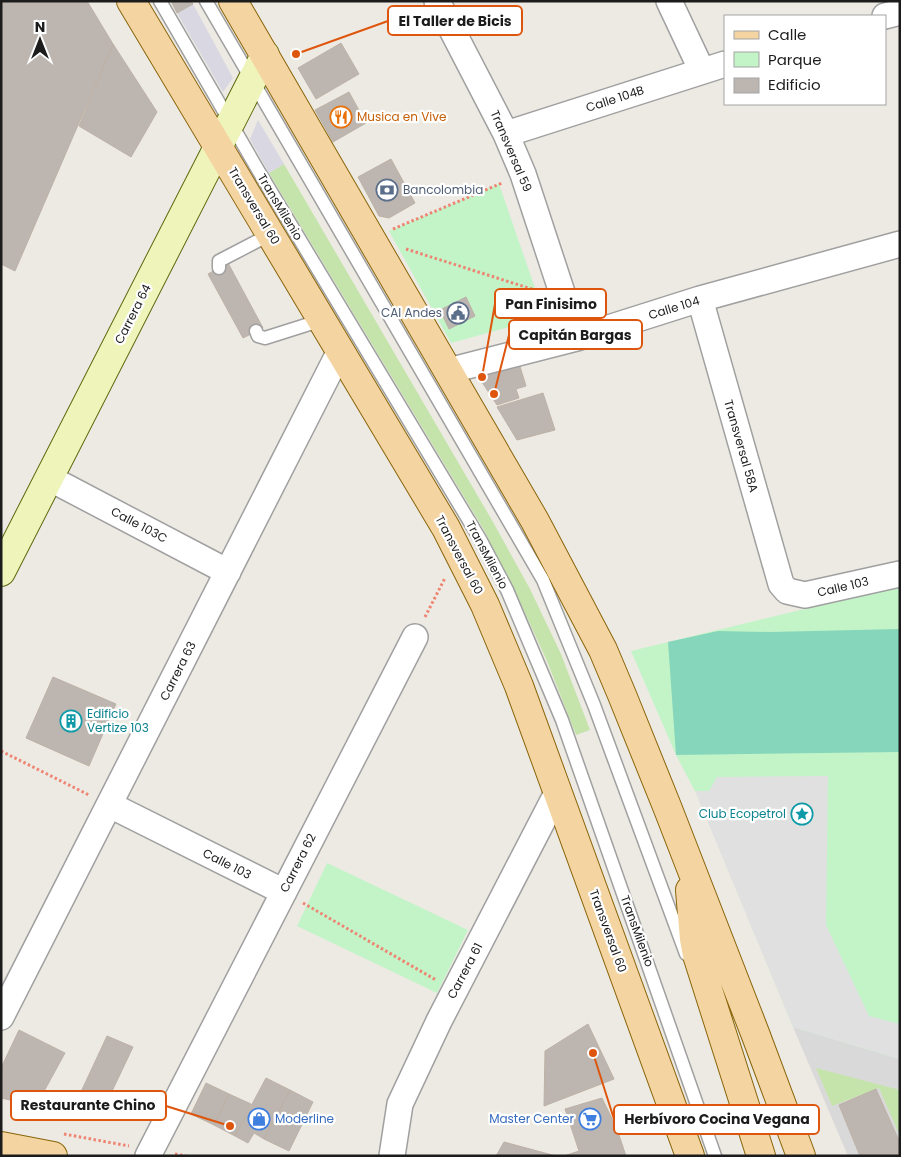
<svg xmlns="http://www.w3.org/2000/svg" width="901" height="1157" font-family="Poppins,sans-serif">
  <rect width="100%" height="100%" fill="#edeae3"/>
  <path fill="#dad9d9" d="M 793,1027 L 900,1059 L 900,1156 L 848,1156 Z"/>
  <path fill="#c5e4ac" d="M 284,164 L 493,522 L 530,589 L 561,654 L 590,730 L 576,735 L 547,661 L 518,598 L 484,530 L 269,173 Z
    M 816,1068 L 900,1090 L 900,1136 L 879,1088 L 832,1106 Z"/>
  <path fill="#c2f4c8" d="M 499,184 L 545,317 L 451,343 L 389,231 Z
    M 900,586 L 900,1059 L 793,1027 L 698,797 L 676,755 L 631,651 Z
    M 327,863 L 468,930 L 437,993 L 297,926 Z"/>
  <path fill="#86d6bb" d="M 900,629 L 900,752 L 676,755 L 668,642 L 718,631 L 770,632 Z"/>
  <path fill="#e0e0e0" d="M 828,776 L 826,925 L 869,1016 L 900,1024 L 900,1059 L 793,1027 L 695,791 L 709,791 L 717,777 Z"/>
  <path fill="#d8d7e2" d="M 193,4 L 233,78 L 223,92 L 177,13 Z
    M 258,120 L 284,164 L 269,173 L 250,139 Z"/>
  <path fill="#bdb6b0" stroke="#bdb1a6" d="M 1,1 L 87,1 L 113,44 L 15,271 L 1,264 Z
    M 171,1 L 191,1 L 193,4 L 177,13 Z
    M 341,43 L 359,74 L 316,99 L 298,68 Z
    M 113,44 L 157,112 L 131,157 L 79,126 Z
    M 349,92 L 366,123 L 333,142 L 315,110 Z
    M 391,159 L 415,203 L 389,218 L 379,216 L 358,177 Z
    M 228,263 L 263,328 L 243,338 L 208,274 Z
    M 466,297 L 475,316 L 449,329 L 440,310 Z
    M 518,360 L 526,386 L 516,389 L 519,398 L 497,405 L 476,373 Z
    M 543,393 L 555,430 L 517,440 L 497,407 Z
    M 53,677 L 116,704 L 89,766 L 26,738 Z
    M 588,1024 L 614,1079 L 544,1106 L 545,1051 Z
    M 19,1030 L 65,1053 L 36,1106 L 1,1098 L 1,1068 Z
    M 107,1036 L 133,1047 L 105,1106 L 80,1094 Z
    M 266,1078 L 290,1090 L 264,1139 L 254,1133 L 248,1143 L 235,1136 Z
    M 206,1083 L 229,1094 L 214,1125 L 191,1114 Z
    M 876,1089 L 900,1143 L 900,1156 L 860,1156 L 839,1105 Z
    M 290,1090 L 313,1102 L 289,1151 L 264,1139 Z
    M 229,1094 L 251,1104 L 235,1136 L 214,1125 Z
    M 602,1098 L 617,1129 L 626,1156 L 564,1156 L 579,1151 L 565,1109 Z
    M 504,1142 L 556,1156 L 496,1156 Z"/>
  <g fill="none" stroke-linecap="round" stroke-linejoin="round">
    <g stroke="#a0a0a0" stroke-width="15">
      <path id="lane" d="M 160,1 L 258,170 L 480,539 L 507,590 L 562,720 L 715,1156
        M 206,1 L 543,580 L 594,705 L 686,954
        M 219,268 L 219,261 L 271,234
        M 256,331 L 258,336 L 265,338 L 322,320"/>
    </g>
    <g stroke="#a0a0a0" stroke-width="28">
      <path id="street" d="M 437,1 L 506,134 L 523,174 L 577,338
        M 669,1 L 702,71
        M 885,16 L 900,12
        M 506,134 L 725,64
        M 700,299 L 781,584 L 787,591 L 805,595 L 900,574
        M 448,371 L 577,338 L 700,299 L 900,244
        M 49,478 L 228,572
        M 110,805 L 284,892
        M 1,1017 L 340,351
        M 148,1156 L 415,637
        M 392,1156 L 400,1104 L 439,1021 L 557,793"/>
    </g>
    <g stroke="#5b690d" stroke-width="30">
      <path id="secondary" d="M 1,572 L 265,55"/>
    </g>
    <g stroke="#89650b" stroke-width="30">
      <path id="primary" d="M 131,1 L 446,528 L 485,605 L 519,686 L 690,1156
        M 233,1 L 535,521 L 603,650 L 622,695 L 668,809 L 755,1033 L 801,1156
        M 690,890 L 694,939 L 697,955 L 761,1156
        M 1,1146 L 53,1156"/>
    </g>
    <path stroke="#ee8472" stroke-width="3" stroke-dasharray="2.5 2.5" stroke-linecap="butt" d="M 393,229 L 502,183
      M 406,249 L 538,291
      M 425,617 L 445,578
      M 1,751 L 89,795
      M 303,903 L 436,980
      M 64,1134 L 129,1146
      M 175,1154 L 186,1156"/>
    <use href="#lane" stroke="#fff" stroke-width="12"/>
    <use href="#street" stroke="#fff" stroke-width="25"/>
    <use href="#secondary" stroke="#eef4ba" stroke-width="28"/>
    <use href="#primary" stroke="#f4d4a0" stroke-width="28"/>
  </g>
  <defs>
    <g id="restaurant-ring" transform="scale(1.125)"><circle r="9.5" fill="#fff" stroke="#e8710a" stroke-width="1.5"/><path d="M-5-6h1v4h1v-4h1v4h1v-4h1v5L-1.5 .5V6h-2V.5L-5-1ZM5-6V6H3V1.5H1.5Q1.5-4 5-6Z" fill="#e8710a"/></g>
    <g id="bank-ring" transform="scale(1.125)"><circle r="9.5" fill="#fff" stroke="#5c6f8a" stroke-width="1.5"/><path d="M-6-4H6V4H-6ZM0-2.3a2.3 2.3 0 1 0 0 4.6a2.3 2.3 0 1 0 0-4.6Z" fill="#5c6f8a"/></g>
    <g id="civic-ring" transform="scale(1.125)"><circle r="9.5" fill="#fff" stroke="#5c6f8a" stroke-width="1.5"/><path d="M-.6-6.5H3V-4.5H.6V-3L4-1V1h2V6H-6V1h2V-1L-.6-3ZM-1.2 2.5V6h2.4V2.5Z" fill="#5c6f8a"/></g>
    <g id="building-ring" transform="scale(1.125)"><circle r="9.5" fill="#fff" stroke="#0f9aa8" stroke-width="1.5"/><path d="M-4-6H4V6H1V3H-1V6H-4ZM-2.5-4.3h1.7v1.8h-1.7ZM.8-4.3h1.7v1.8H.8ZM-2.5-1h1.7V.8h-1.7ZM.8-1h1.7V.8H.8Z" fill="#0f9aa8"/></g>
    <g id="sight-ring" transform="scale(1.125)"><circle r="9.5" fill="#fff" stroke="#0f9aa8" stroke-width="1.5"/><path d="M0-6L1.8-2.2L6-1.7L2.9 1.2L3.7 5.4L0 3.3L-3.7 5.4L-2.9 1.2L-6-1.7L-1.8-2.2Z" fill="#0f9aa8"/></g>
    <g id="shop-ring" transform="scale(1.125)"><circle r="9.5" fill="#fff" stroke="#3f7fe0" stroke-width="1.5"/><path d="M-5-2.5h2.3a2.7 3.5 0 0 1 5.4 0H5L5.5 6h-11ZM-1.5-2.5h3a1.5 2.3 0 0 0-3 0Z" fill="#3f7fe0"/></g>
    <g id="supermarket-ring" transform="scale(1.125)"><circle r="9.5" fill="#fff" stroke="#3f7fe0" stroke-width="1.5"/><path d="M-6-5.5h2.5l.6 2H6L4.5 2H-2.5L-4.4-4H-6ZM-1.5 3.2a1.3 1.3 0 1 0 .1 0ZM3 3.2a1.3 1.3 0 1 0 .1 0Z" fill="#3f7fe0"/></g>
  </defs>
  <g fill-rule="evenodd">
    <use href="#restaurant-ring" x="341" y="117"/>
    <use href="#bank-ring" x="387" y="190"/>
    <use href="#civic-ring" x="458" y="313"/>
    <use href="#building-ring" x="71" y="721"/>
    <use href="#sight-ring" x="802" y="814"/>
    <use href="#shop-ring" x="259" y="1119"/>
    <use href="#supermarket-ring" x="590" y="1119"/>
  </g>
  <g text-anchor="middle" stroke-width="4.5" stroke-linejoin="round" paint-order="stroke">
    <g font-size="12" fill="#1c1c1c" stroke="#fff">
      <text transform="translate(615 99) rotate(-18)" y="4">Calle 104B</text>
      <text transform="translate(511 151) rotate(67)" y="4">Transversal 59</text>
      <text transform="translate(254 206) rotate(59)" y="4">Transversal 60</text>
      <text transform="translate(280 207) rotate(59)" y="4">TransMilenio</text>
      <text transform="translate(674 308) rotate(-17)" y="4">Calle 104</text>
      <text transform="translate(133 314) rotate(-63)" y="4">Carrera 64</text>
      <text transform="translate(741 446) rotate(74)" y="4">Transversal 58A</text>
      <text transform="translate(139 525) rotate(28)" y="4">Calle 103C</text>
      <text transform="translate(459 555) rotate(62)" y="4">Transversal 60</text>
      <text transform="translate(487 555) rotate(62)" y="4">TransMilenio</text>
      <text transform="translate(843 587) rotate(-13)" y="4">Calle 103</text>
      <text transform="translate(178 671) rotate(-63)" y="4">Carrera 63</text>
      <text transform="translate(298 863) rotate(-63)" y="4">Carrera 62</text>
      <text transform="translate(227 864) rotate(27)" y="4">Calle 103</text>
      <text transform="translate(608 931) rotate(70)" y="4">Transversal 60</text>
      <text transform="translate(637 931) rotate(70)" y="4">TransMilenio</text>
      <text transform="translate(465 971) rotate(-62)" y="4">Carrera 61</text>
    </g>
    <g font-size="12" fill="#c56008" stroke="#fff" text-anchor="start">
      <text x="357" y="121">Musica en Vive</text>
    </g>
    <g font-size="12" fill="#4e5e75" stroke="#fff" text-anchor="start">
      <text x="403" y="194">Bancolombia</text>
      <text x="442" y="317" text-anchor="end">CAI Andes</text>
    </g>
    <g font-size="12" fill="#0d838f" stroke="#fff" text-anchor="start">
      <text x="87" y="718">Edificio<tspan x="87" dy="14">Vertize 103</tspan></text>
      <text x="786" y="818" text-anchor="end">Club Ecopetrol</text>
    </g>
    <g font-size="12" fill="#366cbe" stroke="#fff" text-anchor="start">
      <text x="275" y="1123">Moderline</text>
      <text x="574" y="1123" text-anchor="end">Master Center</text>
    </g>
  </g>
  <path fill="none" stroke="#de560d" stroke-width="2" d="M296 54L388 21M482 377L495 304M494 394L509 335M230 1126L166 1106M593 1053L614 1119"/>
  <g fill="#de560d" stroke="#fff" stroke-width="2">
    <circle cx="296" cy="54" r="5"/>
    <circle cx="482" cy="377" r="5"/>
    <circle cx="494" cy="394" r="5"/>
    <circle cx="230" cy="1126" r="5"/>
    <circle cx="593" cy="1053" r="5"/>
  </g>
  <g fill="#fff" stroke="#de560d" stroke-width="2">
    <rect x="388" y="6" width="134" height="29" rx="5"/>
    <rect x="495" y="289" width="111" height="29" rx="5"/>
    <rect x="509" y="320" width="133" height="29" rx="5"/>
    <rect x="11" y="1091" width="155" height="29" rx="5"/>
    <rect x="614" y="1105" width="205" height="29" rx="5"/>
  </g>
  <g font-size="14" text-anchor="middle" font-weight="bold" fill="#1c1c1c">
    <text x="455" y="26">El Taller de Bicis</text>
    <text x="551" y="309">Pan Finisimo</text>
    <text x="575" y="340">Capitán Bargas</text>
    <text x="88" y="1110">Restaurante Chino</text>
    <text x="717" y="1124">Herbívoro Cocina Vegana</text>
  </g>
  <rect width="901" height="1157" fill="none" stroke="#1c1c1c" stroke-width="5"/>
  <rect x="724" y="15" width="162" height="90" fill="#ffffff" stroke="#a4a4a4"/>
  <rect x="734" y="31" width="25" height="8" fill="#f4d4a0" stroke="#a4a4a4"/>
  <text x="768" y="40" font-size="15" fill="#1c1c1c">Calle</text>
  <rect x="734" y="52" width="25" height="15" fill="#c2f4c8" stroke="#a4a4a4"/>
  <text x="768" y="65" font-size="15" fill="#1c1c1c">Parque</text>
  <rect x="734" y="78" width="25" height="15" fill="#bdb6b0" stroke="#a4a4a4"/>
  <text x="768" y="90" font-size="15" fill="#1c1c1c">Edificio</text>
  <g transform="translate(40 40)" stroke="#ffffff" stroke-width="4" paint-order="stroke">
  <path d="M0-4L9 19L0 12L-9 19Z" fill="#1c1c1c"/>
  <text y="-8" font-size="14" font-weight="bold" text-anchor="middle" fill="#1c1c1c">N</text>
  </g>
</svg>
